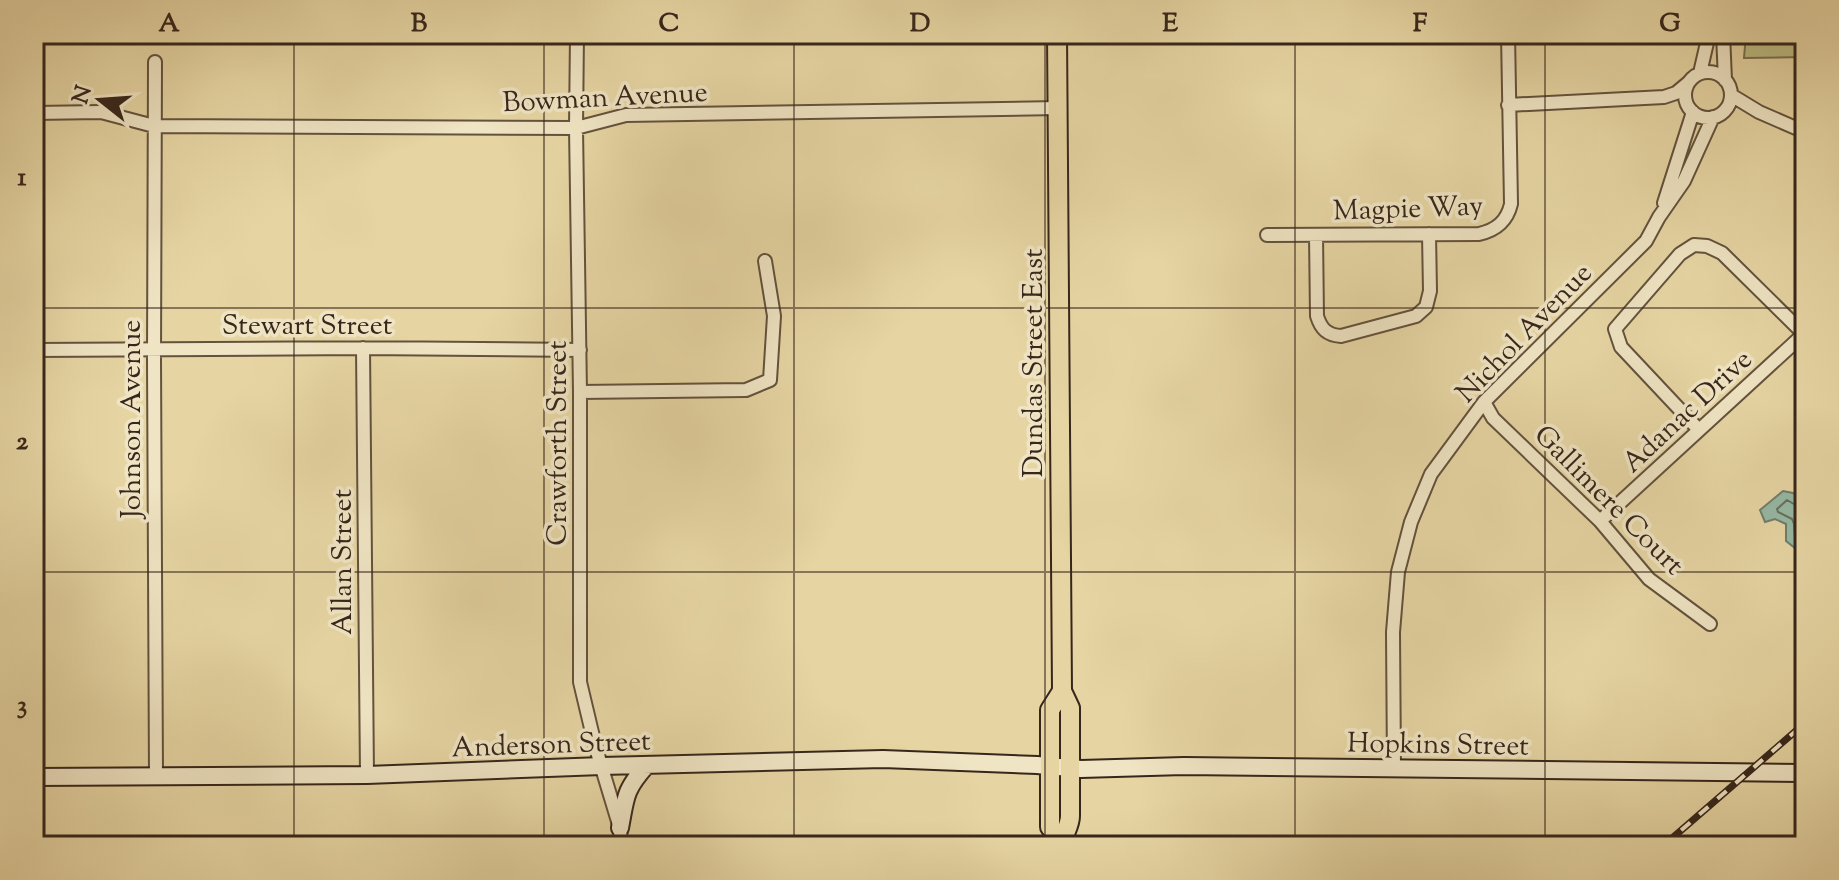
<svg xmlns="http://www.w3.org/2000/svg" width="1839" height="880" font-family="'Sorts Mill Goudy',serif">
  <rect width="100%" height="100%" fill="#e6d5a3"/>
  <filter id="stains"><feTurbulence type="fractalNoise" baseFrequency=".0025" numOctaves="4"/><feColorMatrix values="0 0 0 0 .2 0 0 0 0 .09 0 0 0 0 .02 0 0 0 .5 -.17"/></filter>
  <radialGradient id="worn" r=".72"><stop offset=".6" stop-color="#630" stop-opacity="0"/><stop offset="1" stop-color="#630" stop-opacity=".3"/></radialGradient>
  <path fill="#bbbc81" stroke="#79714e" stroke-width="2" d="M 34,34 L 566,34 L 566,39 L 34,42 Z
    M 1746,34 L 1805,34 L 1805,57 L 1744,58 Z"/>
  <path fill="#96b9a4" stroke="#707e6d" stroke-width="2" d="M 1783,491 L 1793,493 L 1805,503 L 1805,553 L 1800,552 L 1786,541 L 1786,524 L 1775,519 L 1765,522 L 1760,510 Z"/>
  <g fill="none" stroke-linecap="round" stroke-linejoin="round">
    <path stroke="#667060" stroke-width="2" d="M 1805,508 L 1799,507 L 1787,500 L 1777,509 L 1778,512 L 1792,519 L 1794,524 L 1795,537 L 1805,545"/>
    <g stroke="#63523d" stroke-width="16">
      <path id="minor" d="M 577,34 L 576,128 L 580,392 L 580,682 L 595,745 L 620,828 L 621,846
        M 1723,34 L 1725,80
        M 155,62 L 154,359 L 156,776
        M1685 95a23 23 0 1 1 46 0a23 23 0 1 1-46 0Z
        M 1700,73 L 1709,34
        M 1731,95 L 1759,112 L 1805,132
        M 1508,105 L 1664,97 L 1676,93 L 1688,83
        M 34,113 L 101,112 L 154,126 L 576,128 L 626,115 L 1058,108
        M 1664,203 L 1693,112
        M 1267,235 L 1479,234 C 1497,230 1507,221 1511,204 L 1508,34
        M 1316,235 L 1317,316 C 1321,329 1327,335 1341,336 L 1416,316 L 1426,307 L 1430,291 L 1429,234
        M 363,348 L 367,775
        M 34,350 L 363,348 L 580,350
        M 580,392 L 746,390 L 770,380 L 774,316 L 765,261
        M 1484,402 L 1493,418 L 1600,521 L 1649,579 L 1710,624
        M 1699,430 L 1621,347 L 1615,329 L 1680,254 L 1694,245 L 1707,246 L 1722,253 L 1804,334
        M 1600,521 L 1805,333
        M 1394,768 L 1393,632 L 1398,572 L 1411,522 L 1431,474 L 1484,402 L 1646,241 L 1659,217 L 1684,181 L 1713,117"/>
    </g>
    <g stroke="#37261b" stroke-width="20">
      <path id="secondary" d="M 34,777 L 367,775 L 602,766 L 883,759 L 1037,765 L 1081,769 L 1184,766 L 1805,773
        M 620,828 C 626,797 624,791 646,766"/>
    </g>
    <g stroke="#37261b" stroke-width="22">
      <path id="primary" d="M 1057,34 L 1062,691 L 1070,708 L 1070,816 C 1070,827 1062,835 1062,846
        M 1062,691 L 1050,710 L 1050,827 L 1062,841"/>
    </g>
    <use href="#minor" stroke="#efe4c3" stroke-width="12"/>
    <use href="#secondary" stroke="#efe4c3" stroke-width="16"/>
    <use href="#primary" stroke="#e6d5a3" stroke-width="18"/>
    <g stroke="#37261b" stroke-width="7">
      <path id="rail" d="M 1663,846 L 1805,723"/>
    </g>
    <use href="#rail" stroke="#efe4c3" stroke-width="4" stroke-dasharray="12" stroke-linecap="butt"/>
  </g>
  <path fill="none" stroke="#37261b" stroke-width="2" stroke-opacity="0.55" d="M 294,34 L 294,846M 544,34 L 544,846M 794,34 L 794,846M 1045,34 L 1045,846M 1295,34 L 1295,846M 1545,34 L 1545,846M 34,308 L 1805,308M 34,572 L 1805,572"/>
  <g text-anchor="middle" stroke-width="7" stroke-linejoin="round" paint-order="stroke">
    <g font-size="28" fill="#37261b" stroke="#efe4c3">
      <text transform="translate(605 96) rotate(-3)" y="10">Bowman Avenue</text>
      <text transform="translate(1408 207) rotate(-2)" y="10">Magpie Way</text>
      <text x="307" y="334">Stewart Street</text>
      <text transform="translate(1523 332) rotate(-46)" y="10">Nichol Avenue</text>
      <text transform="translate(1032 363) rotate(-90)" y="10">Dundas Street East</text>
      <text transform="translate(1686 410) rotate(-43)" y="10">Adanac Drive</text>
      <text transform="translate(130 419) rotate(-90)" y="10">Johnson Avenue</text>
      <text transform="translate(556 443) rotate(-90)" y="10">Crawforth Street</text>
      <text transform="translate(1610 499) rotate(45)" y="10">Gallimere Court</text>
      <text transform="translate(341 562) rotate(-90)" y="10">Allan Street</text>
      <text transform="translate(551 743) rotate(-2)" y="10">Anderson Street</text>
      <text transform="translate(1438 743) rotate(1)" y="10">Hopkins Street</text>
    </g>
  </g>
  <rect width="1839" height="880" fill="none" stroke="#e6d5a3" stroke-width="88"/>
  <g transform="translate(100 100) rotate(287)" stroke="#efe4c3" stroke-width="6" paint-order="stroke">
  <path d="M0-6L14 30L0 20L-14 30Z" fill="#37261b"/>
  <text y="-12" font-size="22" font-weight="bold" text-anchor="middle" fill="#37261b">N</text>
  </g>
  <rect x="44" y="44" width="1751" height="792" fill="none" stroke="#37261b" stroke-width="3"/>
  <g font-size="26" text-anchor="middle" font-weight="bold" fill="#37261b">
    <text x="169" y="31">A</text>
    <text x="419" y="31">B</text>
    <text x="669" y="31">C</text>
    <text x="920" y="31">D</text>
    <text x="1170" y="31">E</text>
    <text x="1420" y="31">F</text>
    <text x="1670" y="31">G</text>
    <text x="22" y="185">1</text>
    <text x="22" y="449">2</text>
    <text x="22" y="713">3</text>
  </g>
  <rect width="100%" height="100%" filter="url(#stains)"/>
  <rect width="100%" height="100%" fill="url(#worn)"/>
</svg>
